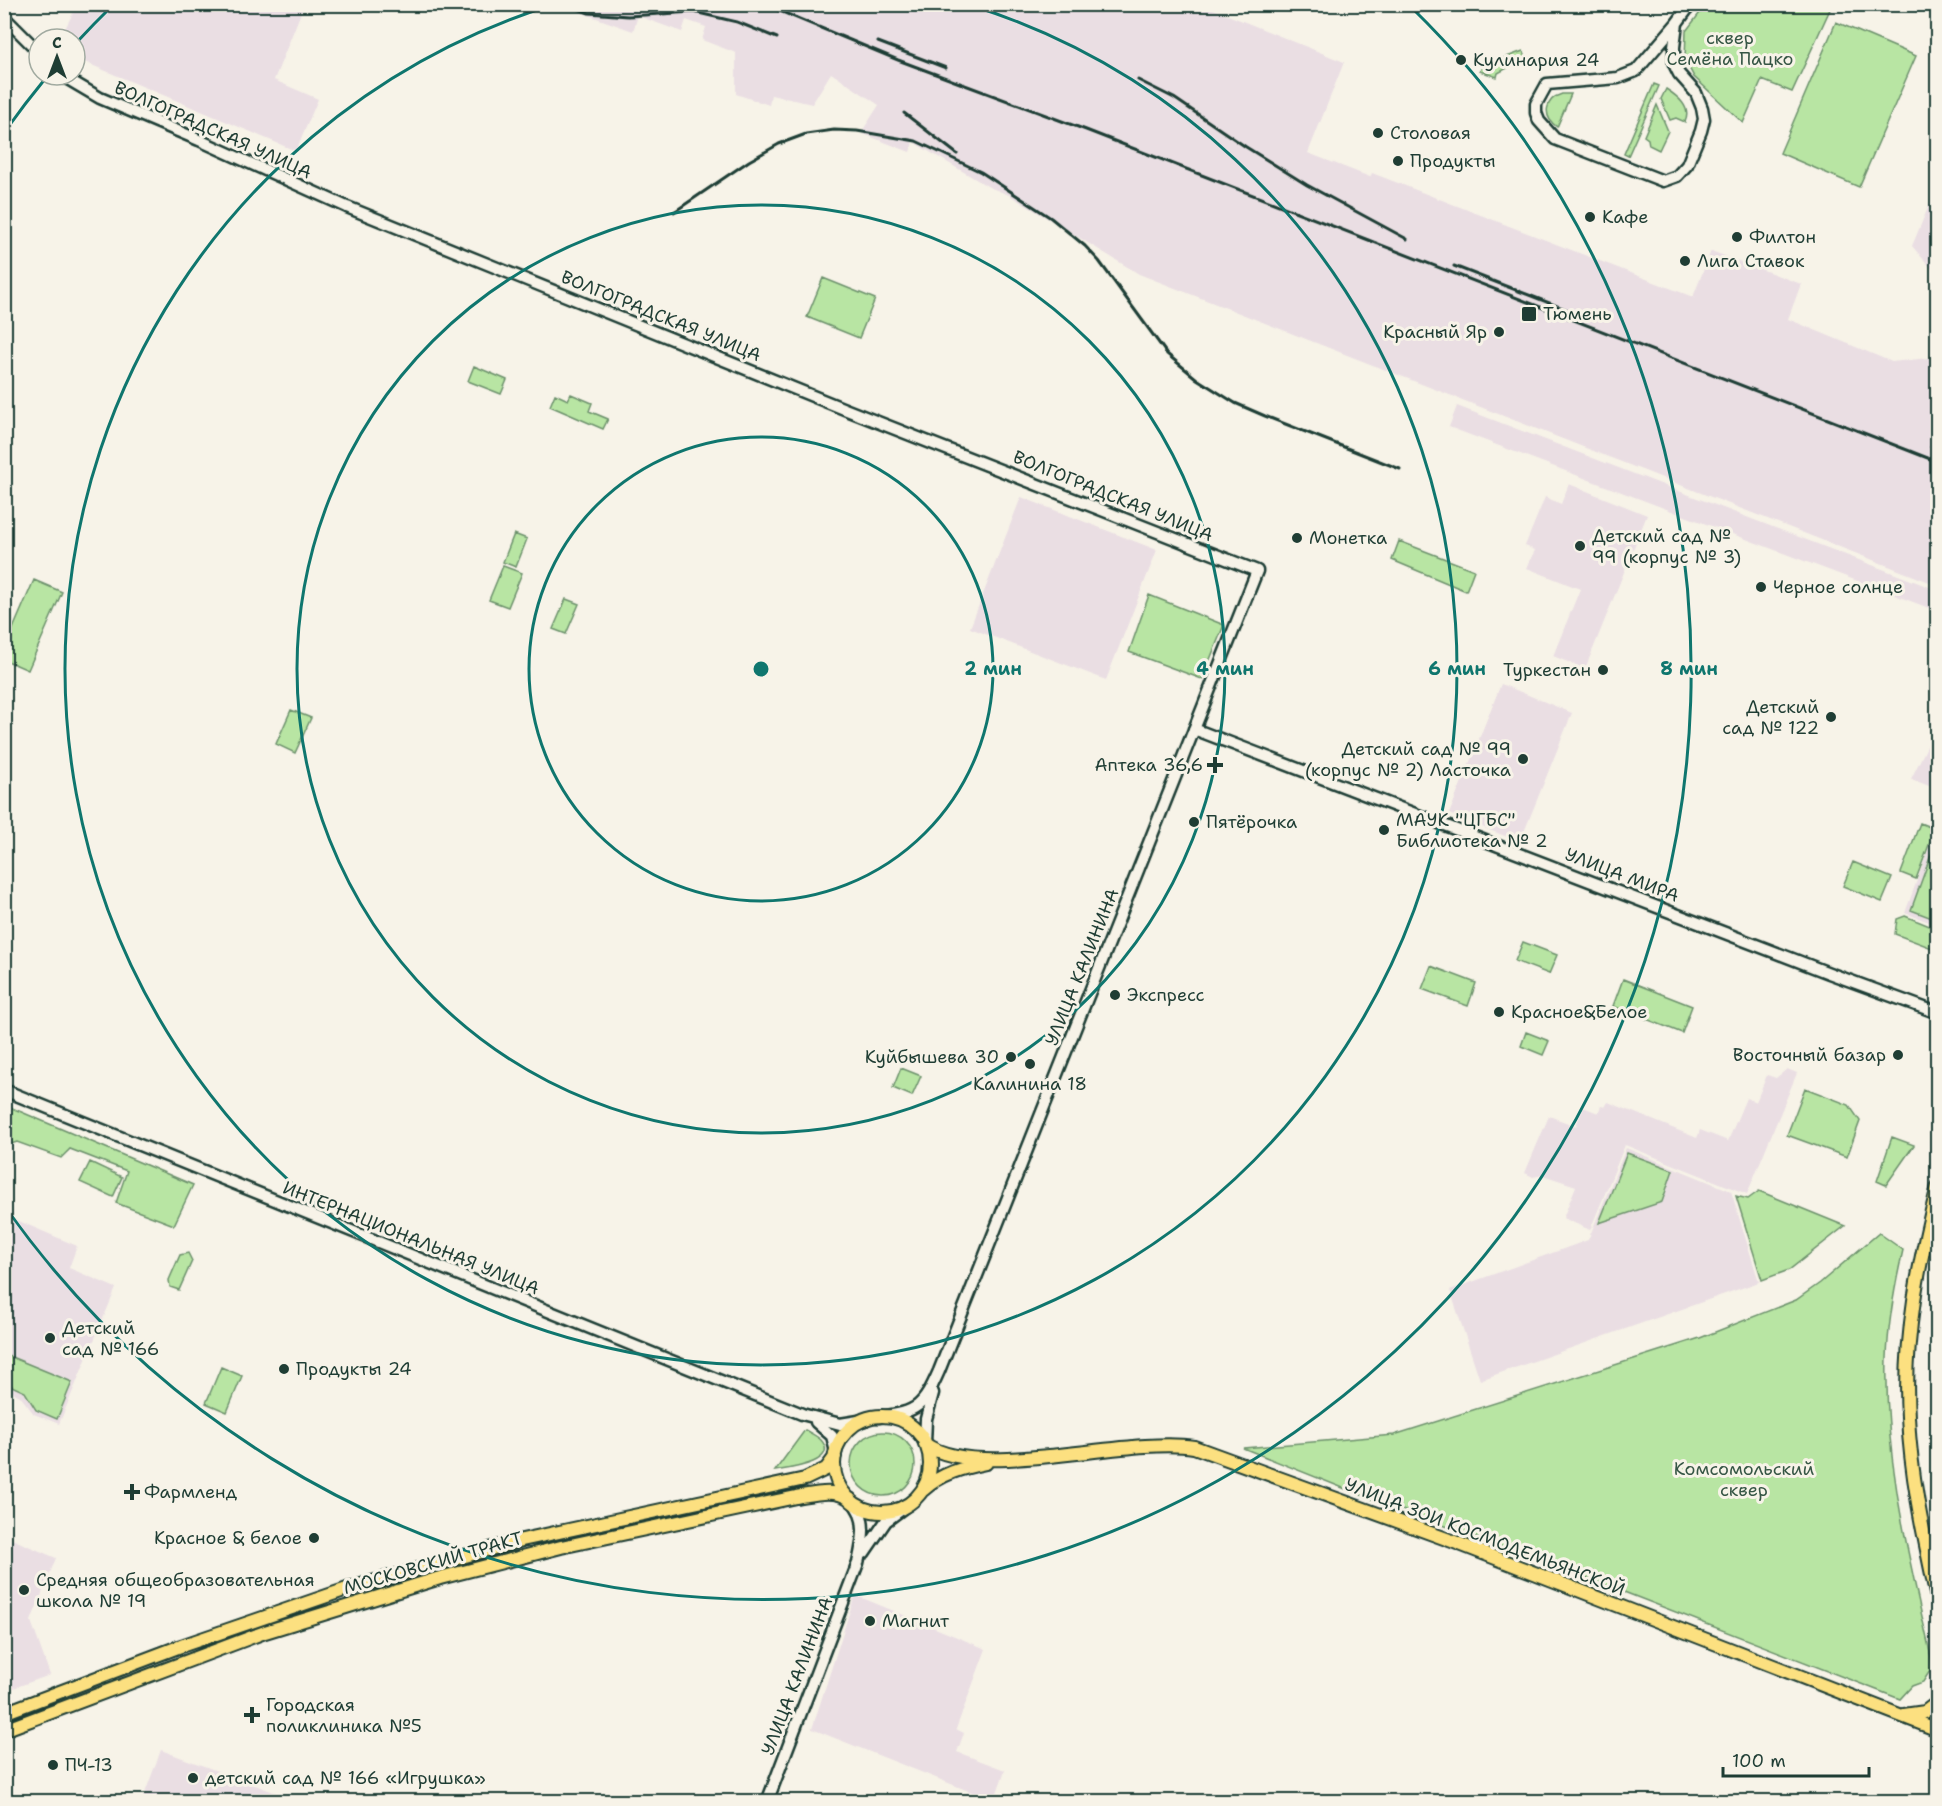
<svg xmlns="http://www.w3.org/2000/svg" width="1942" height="1806" font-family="'Shantell Sans',sans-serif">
  <rect width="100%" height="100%" fill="#f7f3e8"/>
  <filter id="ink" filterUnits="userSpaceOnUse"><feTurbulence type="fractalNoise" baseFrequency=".0167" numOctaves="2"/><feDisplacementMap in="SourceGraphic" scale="12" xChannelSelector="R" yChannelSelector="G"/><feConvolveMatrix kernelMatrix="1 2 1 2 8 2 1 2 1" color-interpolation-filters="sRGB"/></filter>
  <g filter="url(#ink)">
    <path fill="#eadee3" d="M 77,5 L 304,5 L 274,80 L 318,99 L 296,151 L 75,58 L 75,39 L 60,39 Z
      M 560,5 L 1203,5 L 1344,62 L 1308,153 L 1370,177 L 1372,173 L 1693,297 L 1711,251 L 1801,284 L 1788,319 L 1892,362 L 1937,357 L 1937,585 L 1139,274 L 1009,195 L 989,187 L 913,142 L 910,152 L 861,133 L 879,105 L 831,73 L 812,104 L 771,95 L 769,105 L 736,94 L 736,53 L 702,40 L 706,27 L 686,20 L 682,32 L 638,16 L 633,31 Z
      M 1937,186 L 1938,187 L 1937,275 L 1912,246 Z
      M 1457,406 L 1937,590 L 1937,611 L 1449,427 Z
      M 1569,484 L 1647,515 L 1585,669 L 1553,656 L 1580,589 L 1527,568 L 1535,550 L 1525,546 L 1545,497 L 1561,504 Z
      M 1021,497 L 1157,550 L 1106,680 L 970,628 Z
      M 1501,684 L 1572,713 L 1520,842 L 1449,814 Z
      M 1937,726 L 1937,789 L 1911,779 Z
      M 1937,826 L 1937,925 L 1905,913 Z
      M 1787,1069 L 1797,1073 L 1747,1194 L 1625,1145 L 1590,1230 L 1563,1218 L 1576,1186 L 1543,1175 L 1533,1177 L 1525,1173 L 1549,1116 L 1576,1126 L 1583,1107 L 1598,1113 L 1601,1106 L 1605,1107 L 1608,1102 L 1697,1138 L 1700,1130 L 1728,1141 L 1746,1098 L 1756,1102 L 1767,1075 L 1776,1078 Z
      M 1626,1148 L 1731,1191 L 1759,1282 L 1480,1380 L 1450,1290 L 1588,1240 Z
      M 5,1215 L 77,1246 L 69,1268 L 116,1288 L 59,1424 L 34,1414 L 20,1396 L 5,1388 Z
      M 5,1536 L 56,1558 L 31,1621 L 50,1675 L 5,1691 Z
      M 855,1595 L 986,1649 L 956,1729 L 964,1733 L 957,1752 L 1005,1770 L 994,1801 L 812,1729 Z
      M 161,1750 L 295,1800 L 295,1801 L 142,1801 Z"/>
    <path fill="#b8e5a3" stroke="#6c916c" stroke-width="1.5" d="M 1706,5 L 1706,4 L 1832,5 L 1792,92 L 1762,80 L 1743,123 L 1694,77 L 1685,60 L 1686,31 Z
      M 1836,22 L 1916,56 L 1859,187 L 1780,153 Z
      M 1523,51 L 1525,55 L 1522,60 L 1498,73 L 1497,77 L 1480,71 L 1483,65 L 1493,58 L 1499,60 Z
      M 1654,84 L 1659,86 L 1628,156 L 1624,154 Z
      M 1666,89 C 1677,96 1692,107 1685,122 L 1676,118 L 1670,120 L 1661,99 Z
      M 1562,94 L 1571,94 L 1557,127 C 1542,116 1545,99 1562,94 Z
      M 1657,105 L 1668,131 L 1659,150 L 1649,145 L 1648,139 L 1644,136 Z
      M 823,278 L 875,299 L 859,338 L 807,317 Z
      M 474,366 L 507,380 L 501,394 L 468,381 Z
      M 555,394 L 568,400 L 571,394 L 592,403 L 589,411 L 608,419 L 603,429 L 550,406 Z
      M 514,534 L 527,539 L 516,567 L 503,562 Z
      M 1399,541 L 1474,570 L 1466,591 L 1392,560 Z
      M 503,566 L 522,573 L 508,607 L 489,600 Z
      M 34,580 L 62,592 L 28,670 L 5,660 L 5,636 L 9,638 Z
      M 1149,595 L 1224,625 L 1202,679 L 1129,652 Z
      M 566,599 L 579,604 L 566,634 L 553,629 Z
      M 291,710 L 311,718 L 295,753 L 276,744 Z
      M 1920,823 L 1935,829 L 1916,879 L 1901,873 Z
      M 1937,838 L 1937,920 L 1911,910 Z
      M 1853,862 L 1892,878 L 1882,902 L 1843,886 Z
      M 1905,916 L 1937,929 L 1937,950 L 1895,934 L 1897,919 Z
      M 1523,942 L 1557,955 L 1549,974 L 1515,961 Z
      M 1431,966 L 1476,983 L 1468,1006 L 1422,989 Z
      M 1623,979 L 1692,1006 L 1682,1033 L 1613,1006 Z
      M 1526,1032 L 1549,1041 L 1543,1055 L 1521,1046 Z
      M 901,1068 L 921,1076 L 912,1096 L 893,1088 Z
      M 1805,1088 L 1849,1105 L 1860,1121 L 1847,1157 L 1787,1135 Z
      M 12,1108 L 193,1185 L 174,1225 L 116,1203 L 127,1171 L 70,1149 L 61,1158 L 17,1142 L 5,1146 L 5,1121 Z
      M 1892,1137 L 1914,1145 L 1886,1185 L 1877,1181 Z
      M 1627,1153 L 1673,1170 L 1662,1202 L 1599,1223 Z
      M 90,1162 L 122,1177 L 113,1197 L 80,1182 Z
      M 1759,1191 L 1845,1226 L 1789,1270 L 1762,1280 L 1736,1196 L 1748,1199 Z
      M 1879,1233 L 1903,1250 C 1895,1285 1888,1322 1887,1358 C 1884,1463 1911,1565 1933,1666 L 1923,1682 L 1912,1686 L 1900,1699 L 1624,1592 L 1348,1490 L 1243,1448 L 1394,1435 L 1700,1338 L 1796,1300 L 1820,1283 Z
      M 188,1253 L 192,1261 L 179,1290 L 170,1287 L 169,1280 L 180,1255 Z
      M 4,1354 L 72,1382 L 57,1419 L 36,1410 L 25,1392 L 5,1383 Z
      M 221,1367 L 242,1376 L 227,1412 L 206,1403 Z
      M 805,1430 C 810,1433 817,1436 821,1440 C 841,1463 786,1469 775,1471 Z
      M851 1464a32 32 0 1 1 64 0a32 32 0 1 1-64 0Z"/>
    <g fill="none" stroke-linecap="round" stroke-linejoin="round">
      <g stroke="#1f3d34" stroke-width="15">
        <path id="minor" d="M 4,17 L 39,52
          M 1677,23 L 1636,71 L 1618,78 L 1547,84 L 1536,104 L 1536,113 L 1539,121 L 1555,139 L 1663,181 L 1677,176 L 1687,165 L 1701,131 L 1704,119 L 1702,108 L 1696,93 L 1679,74 L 1674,64 L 1674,47 L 1677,23 L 1691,4
          M 61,75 L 100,98 L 199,140 L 347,207 L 847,410 L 1257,571 L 939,1371 C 923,1407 918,1412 879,1417
          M 1194,729 L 1829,973 L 1938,1013
          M 4,1090 L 802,1414 L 840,1424 L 865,1420
          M 816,1422 L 832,1436 L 836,1452
          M 925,1444 L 926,1419 L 933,1393
          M 864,1553 L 886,1521 L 910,1503
          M 767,1802 L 858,1563 C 863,1542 869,1516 850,1499"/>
      </g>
      <g stroke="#1f3d34" stroke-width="16">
        <path id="major" d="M 1938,1186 C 1919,1262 1903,1338 1908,1417 C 1911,1480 1925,1541 1938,1603
          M834 1464a48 48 0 1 1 96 0a48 48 0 1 1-96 0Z
          M 925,1444 C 978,1482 1126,1436 1194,1447 L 1452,1541 L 1938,1730
          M 923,1490 C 942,1473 962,1468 986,1463
          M 4,1713 L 181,1646 L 347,1589 L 522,1540 L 805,1479 L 826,1469 L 835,1457
          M 1904,1715 L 1925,1712 L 1938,1702
          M 4,1730 L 265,1632 L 440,1578 L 561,1547 L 796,1497 C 814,1494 835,1488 850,1499"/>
      </g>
      <use href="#minor" stroke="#f7f3e8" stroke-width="10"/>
      <use href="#major" stroke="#fce080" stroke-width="12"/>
      <path stroke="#1f3d34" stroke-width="3" d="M 566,4 L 589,13 L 628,16 L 694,12 L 737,22 L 777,38
        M 621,4 L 647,9
        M 763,4 L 898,60 L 1086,130 L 1938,462
        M 878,42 L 946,68
        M 1138,80 L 1174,98 L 1246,147 L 1307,185 L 1407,239
        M 904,113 L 957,154
        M 674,212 L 749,161 L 779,144 L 806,134 L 834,130 L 857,131 L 916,141 L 981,172 L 1051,218 L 1085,246 L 1099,261 L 1167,354 L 1197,379 L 1235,403 L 1265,416 L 1400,469
        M 1454,266 L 1588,318
        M 1931,447 L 1938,449"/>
    </g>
  </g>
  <g fill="none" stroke="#0f766e" stroke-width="3">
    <circle cx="761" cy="669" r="232"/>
    <circle cx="761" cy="669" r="464"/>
    <path d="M970 5A696 696 0 1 1 552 5"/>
    <path d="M6 130A928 928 0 0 1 45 79M77 42A928 928 0 0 1 111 7M1411 7A928 928 0 1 1 6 1208"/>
  </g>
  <g fill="#1f3d34" stroke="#f7f3e8" stroke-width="2">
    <circle cx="1461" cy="60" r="6"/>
    <circle cx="1378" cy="133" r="6"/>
    <circle cx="1398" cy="161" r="6"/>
    <circle cx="1590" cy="217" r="6"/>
    <circle cx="1737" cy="237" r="6"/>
    <circle cx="1685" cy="261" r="6"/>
    <rect x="1521" y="306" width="16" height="16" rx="3"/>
    <circle cx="1499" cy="332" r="6"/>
    <circle cx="1297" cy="538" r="6"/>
    <circle cx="1580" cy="546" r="6"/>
    <circle cx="1761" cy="587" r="6"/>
    <circle cx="1603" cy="670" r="6"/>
    <circle cx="1831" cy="717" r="6"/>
    <circle cx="1523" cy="759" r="6"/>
    <path d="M1212 756h6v6h6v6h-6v6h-6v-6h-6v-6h6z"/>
    <circle cx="1194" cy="822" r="6"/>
    <circle cx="1384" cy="830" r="6"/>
    <circle cx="1115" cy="995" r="6"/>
    <circle cx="1499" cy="1012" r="6"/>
    <circle cx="1898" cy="1055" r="6"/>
    <circle cx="1011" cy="1057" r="6"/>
    <circle cx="1030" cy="1064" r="6"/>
    <circle cx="50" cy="1338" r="6"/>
    <circle cx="284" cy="1369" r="6"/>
    <path d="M129 1483h6v6h6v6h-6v6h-6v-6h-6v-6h6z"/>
    <circle cx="314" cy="1538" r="6"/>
    <circle cx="24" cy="1590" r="6"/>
    <circle cx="870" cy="1621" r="6"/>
    <path d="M249 1706h6v6h6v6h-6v6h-6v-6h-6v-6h6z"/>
    <circle cx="53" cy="1765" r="6"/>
    <circle cx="193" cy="1778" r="6"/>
  </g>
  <g text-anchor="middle" stroke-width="6" stroke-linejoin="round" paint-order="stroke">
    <g font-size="18" fill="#365645" stroke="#f7f3e8">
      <text x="1730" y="44">сквер<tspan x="1730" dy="21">Семёна Пацко</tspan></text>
      <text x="1744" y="1475">Комсомольский<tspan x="1744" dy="21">сквер</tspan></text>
    </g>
    <g font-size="18" fill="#1f3d34" stroke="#f7f3e8" text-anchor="start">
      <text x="1473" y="66">Кулинария 24</text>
      <text x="1390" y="139">Столовая</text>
      <text x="1410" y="167">Продукты</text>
      <text x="1602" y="223">Кафе</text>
      <text x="1749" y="243">Филтон</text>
      <text x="1697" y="267">Лига Ставок</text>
      <text x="1543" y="320">Тюмень</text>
      <text x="1487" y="338" text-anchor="end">Красный Яр</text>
      <text x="1592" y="542">Детский сад №<tspan x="1592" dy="21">99 (корпус № 3)</tspan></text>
      <text x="1309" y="544">Монетка</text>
      <text x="1773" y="593">Черное солнце</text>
      <text x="1591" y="676" text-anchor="end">Туркестан</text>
      <text x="1819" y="713" text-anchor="end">Детский<tspan x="1819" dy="21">сад № 122</tspan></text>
      <text x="1511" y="755" text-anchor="end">Детский сад № 99<tspan x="1511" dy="21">(корпус № 2) Ласточка</tspan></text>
      <text x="1203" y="771" text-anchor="end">Аптека 36,6</text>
      <text x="1396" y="826">МАУК "ЦГБС"<tspan x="1396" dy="21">Библиотека № 2</tspan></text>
      <text x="1206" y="828">Пятёрочка</text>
      <text x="1127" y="1001">Экспресс</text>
      <text x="1511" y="1018">Красное&amp;Белое</text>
      <text x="1886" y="1061" text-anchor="end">Восточный базар</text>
      <text x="999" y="1063" text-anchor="end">Куйбышева 30</text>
      <text x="1030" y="1090" text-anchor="middle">Калинина 18</text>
      <text x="62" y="1334">Детский<tspan x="62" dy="21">сад № 166</tspan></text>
      <text x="296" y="1375">Продукты 24</text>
      <text x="144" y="1498">Фармленд</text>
      <text x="302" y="1544" text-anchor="end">Красное &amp; белое</text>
      <text x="36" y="1586">Средняя общеобразовательная<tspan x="36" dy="21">школа № 19</tspan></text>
      <text x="882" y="1627">Магнит</text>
      <text x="266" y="1711">Городская<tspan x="266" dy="21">поликлиника №5</tspan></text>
      <text x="65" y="1771">ПЧ-13</text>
      <text x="205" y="1784">детский сад № 166 «Игрушка»</text>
    </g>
    <g font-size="18" fill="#1f3d34" stroke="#f7f3e8">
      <text transform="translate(213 130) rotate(24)" y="6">ВОЛГОГРАДСКАЯ УЛИЦА</text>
      <text transform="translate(661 316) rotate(22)" y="6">ВОЛГОГРАДСКАЯ УЛИЦА</text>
      <text transform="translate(1113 496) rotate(22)" y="6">ВОЛГОГРАДСКАЯ УЛИЦА</text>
      <text transform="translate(1622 875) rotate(21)" y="6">УЛИЦА МИРА</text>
      <text transform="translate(1082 967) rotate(-68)" y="6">УЛИЦА КАЛИНИНА</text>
      <text transform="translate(411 1238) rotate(22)" y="6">ИНТЕРНАЦИОНАЛЬНАЯ УЛИЦА</text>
      <text transform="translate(1485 1537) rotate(21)" y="6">УЛИЦА ЗОИ КОСМОДЕМЬЯНСКОЙ</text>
      <text transform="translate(433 1563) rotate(-16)" y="6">МОСКОВСКИЙ ТРАКТ</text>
      <text transform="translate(797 1676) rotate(-69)" y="6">УЛИЦА КАЛИНИНА</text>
    </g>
  </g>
  <circle cx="761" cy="669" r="9" fill="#0f766e" stroke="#f7f3e8" stroke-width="3"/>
  <g font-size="18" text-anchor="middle" font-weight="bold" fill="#0f766e" stroke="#f7f3e8" stroke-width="6" stroke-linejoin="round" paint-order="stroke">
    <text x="993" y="675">2 мин</text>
    <text x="1225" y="675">4 мин</text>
    <text x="1457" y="675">6 мин</text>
    <text x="1689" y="675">8 мин</text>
  </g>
  <rect width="1942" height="1806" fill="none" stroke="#f7f3e8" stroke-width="24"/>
  <rect x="12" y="12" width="1918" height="1782" fill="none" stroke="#1f3d34" stroke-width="2" filter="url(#ink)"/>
  <g transform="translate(57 57)"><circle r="28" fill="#f7f3e8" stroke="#a1aaa0" stroke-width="1.5"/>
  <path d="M0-4.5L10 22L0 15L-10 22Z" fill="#1f3d34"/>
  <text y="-9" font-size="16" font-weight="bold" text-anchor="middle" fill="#1f3d34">С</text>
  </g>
  <path d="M1723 1767v9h146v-9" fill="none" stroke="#1f3d34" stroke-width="3"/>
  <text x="1732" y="1767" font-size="18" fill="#1f3d34" stroke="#f7f3e8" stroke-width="4.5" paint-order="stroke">100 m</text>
</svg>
